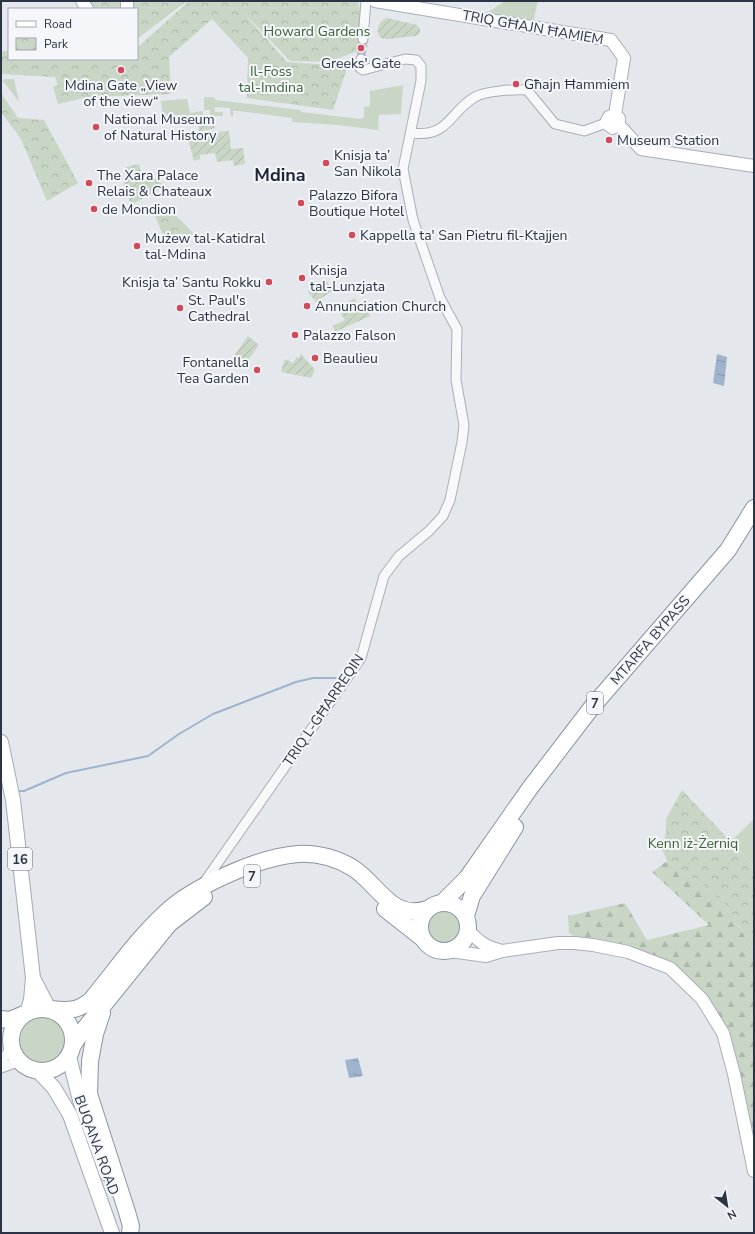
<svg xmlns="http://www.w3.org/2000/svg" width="755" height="1234" font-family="'Nunito Sans',sans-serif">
  <defs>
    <pattern id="forest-firs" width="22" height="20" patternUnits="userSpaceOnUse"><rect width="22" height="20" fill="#c9d6c5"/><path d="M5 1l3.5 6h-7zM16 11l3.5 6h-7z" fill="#adb8ab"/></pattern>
    <pattern id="park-crowns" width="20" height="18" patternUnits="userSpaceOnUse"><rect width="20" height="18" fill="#c9d6c5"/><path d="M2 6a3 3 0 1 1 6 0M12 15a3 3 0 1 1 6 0" fill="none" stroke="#adb8ab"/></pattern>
    <pattern id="garden-furrows" width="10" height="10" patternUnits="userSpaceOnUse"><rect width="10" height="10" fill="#c9d6c5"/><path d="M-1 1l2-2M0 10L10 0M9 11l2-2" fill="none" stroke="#adb8ab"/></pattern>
    <pattern id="water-ripples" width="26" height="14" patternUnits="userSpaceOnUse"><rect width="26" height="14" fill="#9fb4cc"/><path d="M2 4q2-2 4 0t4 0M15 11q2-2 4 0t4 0" fill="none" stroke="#8293a7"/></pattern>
  </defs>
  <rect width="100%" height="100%" fill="#e4e7ec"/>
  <path fill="#c9d6c5" d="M 505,1 L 538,1 L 533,23 L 482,16 Z
    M 4,79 L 14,79 L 19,102 L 3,81 Z
    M 403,85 L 401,114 L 379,115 L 378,130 L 338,125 L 292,122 L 292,118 L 240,111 L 233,111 L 233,116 L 231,116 L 230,108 L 215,107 L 215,112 L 223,112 L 223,116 L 210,116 L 210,110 L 204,110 L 204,97 L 214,97 L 215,100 L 300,110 L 301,112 L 361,119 L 364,117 L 364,107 L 370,106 L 370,91 Z
    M 187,99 L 190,113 L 203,111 L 203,116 L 169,123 L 168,116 L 163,117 L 161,101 Z
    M 754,819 L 754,866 L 731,841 Z
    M426 926a17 17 0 1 1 34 0a17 17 0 1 1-34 0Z
    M20 1041a24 24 0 1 1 48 0a24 24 0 1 1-48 0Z"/>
  <path fill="url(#forest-firs)" d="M 667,861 L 722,898 L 754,952 L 754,1139 L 743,1088 L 729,1033 L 673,966 L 577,938 L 569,933 L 568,916 L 625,903 L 647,940 L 709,925 L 652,872 Z"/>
  <path fill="url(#park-crowns)" d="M 86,1 L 187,1 L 137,39 L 137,9 L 90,9 Z
    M 189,1 L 358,1 L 368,47 L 329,62 L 290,61 L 239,8 L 287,62 L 330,65 L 349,62 L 333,110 L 247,98 L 248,58 L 212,19 L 169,57 L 171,94 L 88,97 L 58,104 L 53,87 L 58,85 L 55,77 L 1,74 L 1,51 L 9,51 L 9,59 L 137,59 L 137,48 Z
    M 1,93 L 18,118 L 44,120 L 78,183 L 47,201 L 21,139 L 1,112 Z
    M 166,205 L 194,234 L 181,245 L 163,235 L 153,211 Z
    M 682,790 L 754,866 L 754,952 L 722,898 L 667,861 L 662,849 L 666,833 L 666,819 Z"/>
  <path fill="url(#garden-furrows)" d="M 387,18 L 417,25 L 420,29 L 420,33 L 416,36 L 387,39 L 381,38 C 375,31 378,21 387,18 Z
    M 197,116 L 215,116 L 215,128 L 199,132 Z
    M 229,131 L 231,149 L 243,148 L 245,164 L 234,166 L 233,160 L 217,162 L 215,153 L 200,155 L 200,159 L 194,161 L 188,139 L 217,132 Z
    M 139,164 L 141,172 L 145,172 L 148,180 L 159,178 L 163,187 L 131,205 L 122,178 L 128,176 L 126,167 Z
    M 325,279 L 333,290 L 316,302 L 308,292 Z
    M 355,298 L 359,312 L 368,310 L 370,316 L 335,332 L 333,326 L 345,320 L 338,308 Z
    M 248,336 L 259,345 L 248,360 L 234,356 Z
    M 301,354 L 315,370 L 311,378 L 281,372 L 285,359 L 293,363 L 297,357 L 299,358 Z"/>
  <path fill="url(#water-ripples)" d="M 717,354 L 727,357 L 724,386 L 713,383 Z
    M 358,1058 L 363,1076 L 349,1078 L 345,1060 Z"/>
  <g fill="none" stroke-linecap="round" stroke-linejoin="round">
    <path stroke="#9fb4cc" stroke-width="2" d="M 19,791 L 24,791 L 66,773 L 148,756 L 179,734 L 213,714 L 296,682 L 313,678 L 342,678"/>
    <path stroke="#bfc3cb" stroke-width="9" stroke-dasharray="9 4.5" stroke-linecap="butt" d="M 361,59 L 363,39"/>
    <g stroke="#a9aeb7" stroke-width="11">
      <path id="street" d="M 363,39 L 366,1
        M 411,133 C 449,138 449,112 475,97 C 485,91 516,89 527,90 L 555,124 L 584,131 L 606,123
        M 203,884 L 361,658 L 384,576 L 399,556 L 429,531 L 443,516 L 450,500 L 462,442 L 464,425 L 456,380 L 457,329 L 440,298 L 413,220 L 403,169 L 421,81 L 421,66 L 416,60 L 405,59 L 363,70 L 360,68 L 361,59
        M 1,1062 L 12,1046
        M 1,1068 L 20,1061"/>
    </g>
    <g stroke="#a9aeb7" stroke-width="14">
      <path id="secondary" d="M 82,1 L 87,9
        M 375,1 L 611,40 L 624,58 L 615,115
        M 127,9 L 127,1
        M 615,115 L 619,118 L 619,125 L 641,149 L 754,166
        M 615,115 L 609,117 L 606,123 L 613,128 L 619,125
        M 468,930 C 479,942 486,947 502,951
        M 450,951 L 486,956 L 502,951 L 558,943 L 575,943 L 593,945 L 628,952 L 670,968 L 702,999 L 723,1033 L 734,1074 L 754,1171"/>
    </g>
    <g stroke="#a3abb8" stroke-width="16">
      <path id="primary" d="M 1,742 L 13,800 L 33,978 L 31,1000 L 27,1013
        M 34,980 L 49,1009
        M 69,1057 L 80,1100 L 107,1174
        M 38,1071 L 54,1088 L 70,1115 L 112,1233"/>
    </g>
    <g stroke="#8b94a3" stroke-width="18">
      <path id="highway" d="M420 927a24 24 0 1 1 48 0a24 24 0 1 1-48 0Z
        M 442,903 L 467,878 L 530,788 L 592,707 L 728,550 L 754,508
        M 385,909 L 422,938
        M 466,916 L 472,896 L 515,827
        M11 1040a31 31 0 1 1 62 0a31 31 0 1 1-62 0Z
        M 51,1009 C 68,1011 78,1011 91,1000 C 115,971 137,939 164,914 C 192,887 258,857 298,854 C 317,853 336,858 353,868 C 379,885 392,921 427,909
        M 102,1013 L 95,1034 L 90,1061 L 89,1094 L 127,1212 L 131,1226 L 130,1233
        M 1,1019 L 10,1020 L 24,1014
        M 73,1045 L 81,1033 L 169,924 L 204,897"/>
    </g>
    <use href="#street" stroke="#f7f8fa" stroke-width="9"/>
    <use href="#secondary" stroke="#fff" stroke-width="12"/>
    <use href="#primary" stroke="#fff" stroke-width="14"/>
    <use href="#highway" stroke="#fff" stroke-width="16"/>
  </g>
  <g fill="#d1495b" stroke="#f4f6f9" stroke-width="1.5">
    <circle cx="361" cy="48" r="4"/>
    <circle cx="121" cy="70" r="4"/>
    <circle cx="516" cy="84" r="4"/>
    <circle cx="96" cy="127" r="4"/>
    <circle cx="609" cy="140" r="4"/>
    <circle cx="326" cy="163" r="4"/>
    <circle cx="89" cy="183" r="4"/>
    <circle cx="301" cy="203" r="4"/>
    <circle cx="94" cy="209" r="4"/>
    <circle cx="352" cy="235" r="4"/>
    <circle cx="137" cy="246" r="4"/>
    <circle cx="302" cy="278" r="4"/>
    <circle cx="269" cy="282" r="4"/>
    <circle cx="307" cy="306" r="4"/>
    <circle cx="180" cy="308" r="4"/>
    <circle cx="295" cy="335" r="4"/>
    <circle cx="315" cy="358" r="4"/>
    <circle cx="257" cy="370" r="4"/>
  </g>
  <g text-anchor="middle" stroke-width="4" stroke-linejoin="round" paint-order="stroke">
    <g fill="#f4f6f9" stroke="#676e7b" stroke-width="1">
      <rect x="587" y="692" width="16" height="22" rx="3"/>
      <rect x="8" y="848" width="24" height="22" rx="3"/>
      <rect x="244" y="865" width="16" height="22" rx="3"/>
    </g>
    <g font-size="13" font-weight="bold" fill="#2b3445">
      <text x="595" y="708">7</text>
      <text x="20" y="864">16</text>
      <text x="252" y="881">7</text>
    </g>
    <g font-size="14" fill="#2b3445" stroke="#f4f6f9">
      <text transform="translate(533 27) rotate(10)" y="5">TRIQ GĦAJN ĦAMIEM</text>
      <text transform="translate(650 640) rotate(-49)" y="5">MTARFA BYPASS</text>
      <text transform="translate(323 710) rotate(-56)" y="5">TRIQ L-GĦARREQIN</text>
      <text transform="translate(97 1145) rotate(70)" y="5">BUQANA ROAD</text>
    </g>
    <g font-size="14" fill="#3f6138" stroke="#f4f6f9">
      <text x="317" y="36">Howard Gardens</text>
      <text x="271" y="76">Il-Foss<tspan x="271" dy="16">tal-Imdina</tspan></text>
      <text x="693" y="848">Kenn iż-Żerniq</text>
    </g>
    <g font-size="14" fill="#2b3445" stroke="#f4f6f9" text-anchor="start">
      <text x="361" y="68" text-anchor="middle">Greeks' Gate</text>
      <text x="524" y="89">Għajn Ħammiem</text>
      <text x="121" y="90" text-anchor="middle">Mdina Gate „View<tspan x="121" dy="16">of the view“</tspan></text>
      <text x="104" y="124">National Museum<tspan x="104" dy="16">of Natural History</tspan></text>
      <text x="617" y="145">Museum Station</text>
      <text x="334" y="160">Knisja ta’<tspan x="334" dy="16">San Nikola</tspan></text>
      <text x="97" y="180">The Xara Palace<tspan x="97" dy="16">Relais &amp; Chateaux</tspan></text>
      <text x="309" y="200">Palazzo Bifora<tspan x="309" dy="16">Boutique Hotel</tspan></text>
      <text x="102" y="214">de Mondion</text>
      <text x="360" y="240">Kappella ta' San Pietru fil-Ktajjen</text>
      <text x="145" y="243">Mużew tal-Katidral<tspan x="145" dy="16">tal-Mdina</tspan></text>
      <text x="310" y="275">Knisja<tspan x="310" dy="16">tal-Lunzjata</tspan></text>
      <text x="261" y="287" text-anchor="end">Knisja ta’ Santu Rokku</text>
      <text x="188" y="305">St. Paul's<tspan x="188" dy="16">Cathedral</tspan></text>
      <text x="315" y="311">Annunciation Church</text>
      <text x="303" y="340">Palazzo Falson</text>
      <text x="323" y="363">Beaulieu</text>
      <text x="249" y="367" text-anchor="end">Fontanella<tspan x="249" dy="16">Tea Garden</tspan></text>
    </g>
    <g font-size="18" font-weight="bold" fill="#1d2536" stroke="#f4f6f9">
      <text x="280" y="181">Mdina</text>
    </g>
  </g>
  <rect width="755" height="1234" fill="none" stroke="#2b3445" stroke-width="4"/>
  <rect x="8" y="8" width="130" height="52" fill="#f4f6f9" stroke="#a4a8b1"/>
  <rect x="16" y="21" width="20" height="6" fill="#ffffff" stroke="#a4a8b1"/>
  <text x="44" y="28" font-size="12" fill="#2b3445">Road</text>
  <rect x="16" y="38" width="20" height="12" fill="url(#park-crowns)" stroke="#a4a8b1"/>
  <text x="44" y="48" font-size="12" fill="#2b3445">Park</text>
  <g transform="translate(727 1206) rotate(150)" stroke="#f4f6f9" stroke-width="3" paint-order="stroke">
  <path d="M0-3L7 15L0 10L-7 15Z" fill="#2b3445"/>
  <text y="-6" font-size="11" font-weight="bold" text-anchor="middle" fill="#2b3445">N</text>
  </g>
</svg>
